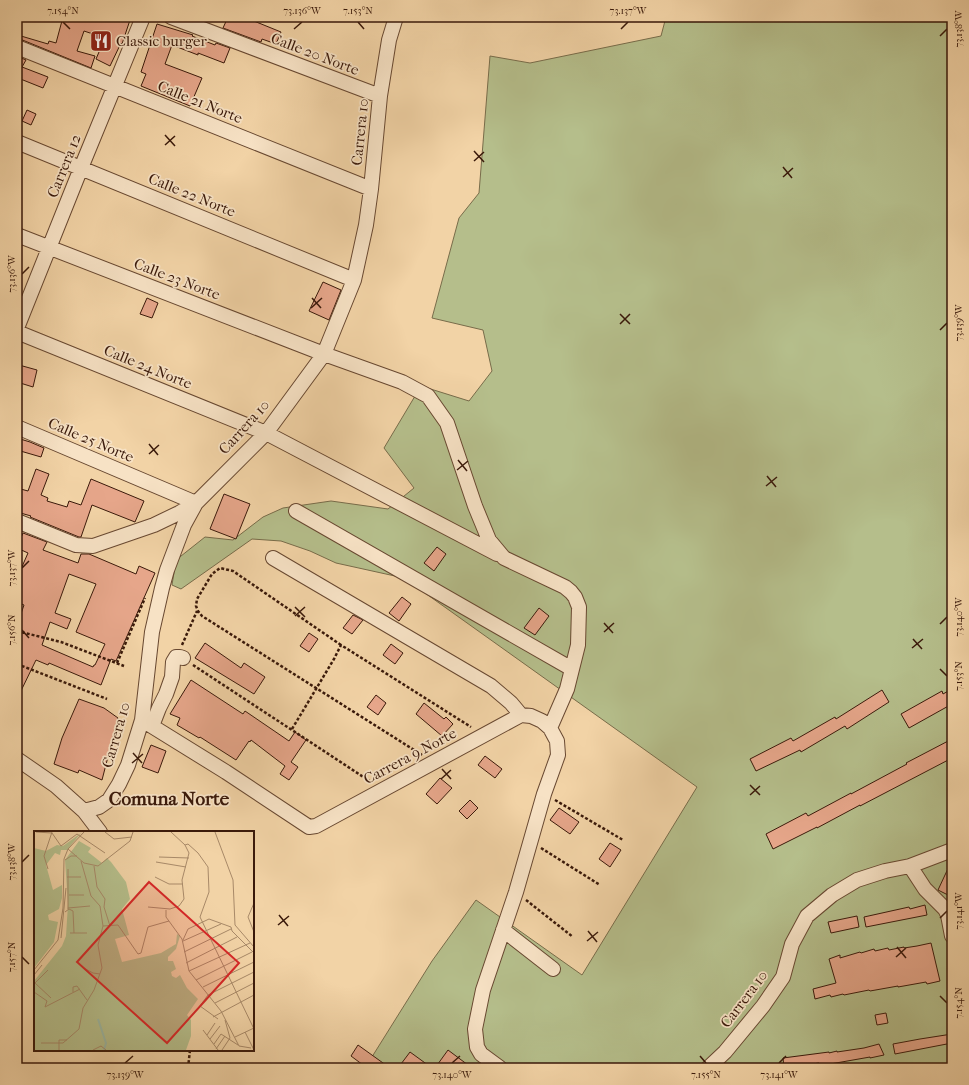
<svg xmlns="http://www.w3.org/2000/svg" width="969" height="1085" font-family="'IM FELL French Canon',serif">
  <rect width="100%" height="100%" fill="#f2d3a6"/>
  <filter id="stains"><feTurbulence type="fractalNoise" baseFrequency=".005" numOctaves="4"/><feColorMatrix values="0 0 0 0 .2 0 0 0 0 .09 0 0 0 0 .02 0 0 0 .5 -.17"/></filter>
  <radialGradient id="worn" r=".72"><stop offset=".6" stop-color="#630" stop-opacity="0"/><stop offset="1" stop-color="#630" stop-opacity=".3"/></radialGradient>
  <path fill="#b5be8b" stroke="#786c4a" d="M 666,17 L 952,17 L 952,1068 L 365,1068 L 432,961 L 476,900 L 582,975 L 697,787 L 404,578 L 336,563 L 310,551 L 281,541 L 252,539 L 181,589 L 172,585 L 176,560 L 205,537 L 233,540 L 263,517 L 283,508 L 331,501 L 388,509 L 414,488 L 384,448 L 421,386 L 469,401 L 492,371 L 483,330 L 432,318 L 459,218 L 479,193 L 490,56 L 530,63 L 661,36 Z"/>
  <path fill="#e6a68a" stroke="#3a190a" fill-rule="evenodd" d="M 63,17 L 131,17 L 122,44 L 121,43 L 110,66 L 96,59 L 105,38 L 84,31 L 77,51 L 95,56 L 91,68 L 20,39 L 21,36 L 48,44 L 49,41 L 56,43 Z
    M 228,17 L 244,17 L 281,32 L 276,44 L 262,39 L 261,42 L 223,28 Z
    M 157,24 L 193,35 L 192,36 L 215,45 L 216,43 L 230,48 L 224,63 L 198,53 L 198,55 L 172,45 L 165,64 L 202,78 L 190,106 L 141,86 L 146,74 L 141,72 Z
    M 17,56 L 26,60 L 22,67 L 48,77 L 43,88 L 18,78 L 17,79 Z
    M 27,110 L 36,114 L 31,125 L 22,121 Z
    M 323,282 L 341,290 L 329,320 L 309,311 Z
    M 147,298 L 158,303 L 152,318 L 140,314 Z
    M 19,365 L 37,370 L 33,387 L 17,382 L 17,373 Z
    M 17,438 L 30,442 L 44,448 L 41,457 L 17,450 Z
    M 36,469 L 49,474 L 41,495 L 48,498 L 47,501 L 67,507 L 69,501 L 81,505 L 91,479 L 144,501 L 135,522 L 92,505 L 81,537 L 79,537 L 30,517 L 31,516 L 17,512 L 17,488 L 28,491 Z
    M 224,494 L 250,504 L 236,539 L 210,529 Z
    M 23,533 L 47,542 L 43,550 L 78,563 L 81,554 L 89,554 L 136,574 L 139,566 L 155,573 L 116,661 L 111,659 L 101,685 L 49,663 L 48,665 L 36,660 L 17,699 L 17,625 L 24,605 L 17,602 L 17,578 L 28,553 L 17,548 L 17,547 ZM 69,574 L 96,584 L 76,632 L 105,644 L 95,665 L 94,665 L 93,667 L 42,645 L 50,622 L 67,629 L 71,619 L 55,613 Z
    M 437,547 L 446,554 L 434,571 L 424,563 Z
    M 402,597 L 411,604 L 399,621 L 389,613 Z
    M 539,608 L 549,616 L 535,635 L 524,628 Z
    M 353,615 L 363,620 L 352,634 L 343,628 Z
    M 309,633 L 318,639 L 309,652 L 300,646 Z
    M 205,643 L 241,668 L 244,663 L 265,677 L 254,694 L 195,658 Z
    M 391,644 L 403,653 L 395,664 L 383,655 Z
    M 191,680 L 243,714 L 245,711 L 289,741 L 295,732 L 306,740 L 291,762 L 298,767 L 289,780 L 280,774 L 285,766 L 251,740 L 250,742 L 249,741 L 236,760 L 200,737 L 199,738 L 177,725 L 180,718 L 170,714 Z
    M 952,689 L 952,704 L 909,728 L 901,714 L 942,691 L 943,694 Z
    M 882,690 L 889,702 L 847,729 L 845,726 L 801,752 L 800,750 L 756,771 L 750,759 L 791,738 L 793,741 L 835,717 L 836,719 Z
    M 376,695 L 386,703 L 378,715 L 367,707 Z
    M 79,699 L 104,708 L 118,718 L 102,780 L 79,770 L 78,773 L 54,764 L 62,738 Z
    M 424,703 L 444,719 L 446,717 L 453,724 L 442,736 L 416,714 Z
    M 952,739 L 952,758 L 860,806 L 860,805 L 817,828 L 817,827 L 773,849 L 766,834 L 806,813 L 808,816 L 851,793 L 851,794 L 907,764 L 906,763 Z
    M 151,745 L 166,751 L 158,773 L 142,767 Z
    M 485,756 L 502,769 L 495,778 L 478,765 Z
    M 440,778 L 452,788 L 437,804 L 426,794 Z
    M 470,800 L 478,808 L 467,819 L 459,811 Z
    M 559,808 L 579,822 L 570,834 L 550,820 Z
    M 610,843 L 621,850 L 610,867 L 599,859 Z
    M 952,860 L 952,897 L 938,890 Z
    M 925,905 L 927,915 L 866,927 L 864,917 L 909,907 L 910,909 Z
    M 857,916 L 859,927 L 831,933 L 828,922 Z
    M 931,943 L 940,981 L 927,984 L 926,982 L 898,987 L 898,986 L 870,991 L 869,990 L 844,995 L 843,994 L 831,997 L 830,995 L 815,999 L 813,989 L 836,983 L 829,959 L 840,955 L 840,958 L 860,952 L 861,953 L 874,949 L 875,951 L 888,948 L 889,950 L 904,947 L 904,948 L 917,946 Z
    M 886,1013 L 888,1023 L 877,1025 L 875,1015 Z
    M 952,1034 L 952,1043 L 895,1054 L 893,1044 L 920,1039 Z
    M 879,1044 L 884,1055 L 870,1058 L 870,1057 L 819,1066 L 819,1063 L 784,1068 L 783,1058 L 829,1052 L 829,1053 L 837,1051 L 837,1052 L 864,1048 Z
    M 358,1045 L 390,1068 L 367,1068 L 351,1056 Z
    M 448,1050 L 472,1068 L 435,1068 Z
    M 410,1052 L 432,1068 L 398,1068 Z"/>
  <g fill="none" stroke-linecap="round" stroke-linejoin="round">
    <g stroke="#684831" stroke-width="16">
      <path id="minor" d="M 171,17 L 380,96
        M 17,47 L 371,189
        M 17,142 L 354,280
        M 17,235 L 324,354 L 402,382 L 428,396 L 447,423 L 475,506 L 489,540 L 504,558 L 565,587 L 571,592 L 575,597 L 579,607 L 578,645 L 567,689 L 550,728
        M 17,328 L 81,168 L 143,17
        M 17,332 L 266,433 L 497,554
        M 17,427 L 196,503
        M 296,511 L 572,669
        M 17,521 L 76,545 L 93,546 L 154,525 L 179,513 L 194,504
        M 273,558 L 491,686 L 511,703 L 521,715
        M 142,720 L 226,772 L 309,827 L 316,826 L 521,715 L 531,716 L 542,721 L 550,728 L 557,741 L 558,755 L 544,794 L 516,892 L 483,990 L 475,1029 L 477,1047 L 481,1054 L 500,1068
        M 152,726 L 159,708 L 166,694 L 172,677 L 173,662 L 176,657 L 180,657 L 183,658
        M 17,759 L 56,786 L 84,811 L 100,832
        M 84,811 L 99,807 L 109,800 L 119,784 L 128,765 L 142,720 L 152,632 L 162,588 L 167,570 L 184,525 L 196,503 L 266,433 L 324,354 L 354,280 L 366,225 L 371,189 L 380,96 L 389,40 L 396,17
        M 910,866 L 925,889 L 945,909 L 948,915 L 952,936
        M 503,930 L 553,969
        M 708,1068 L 725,1052 L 763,1006 L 783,977 L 792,944 L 807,916 L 832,895 L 857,880 L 885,871 L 910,866 L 952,850"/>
    </g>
    <path stroke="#3a190a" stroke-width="2.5" stroke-dasharray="3 2" stroke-linecap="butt" d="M 17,631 L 61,642 L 124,666
      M 182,645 L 197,611
      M 341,645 L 233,571 L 220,568 L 212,574 L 197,599 L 196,606 L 198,611 L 202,616 L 422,755
      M 117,663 L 145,598
      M 17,664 L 107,699
      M 193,665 L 371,782
      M 292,729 L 334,659 L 341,645 L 471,727
      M 555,800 L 623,840
      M 541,848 L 600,885
      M 526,900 L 573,937
      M 188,1068 L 190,1050"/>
    <use href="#minor" stroke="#f7e2c5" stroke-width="14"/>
  </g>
  <path fill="none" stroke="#3a190a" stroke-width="1.5" d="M 63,22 L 70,29M 358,22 L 364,29M 294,29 L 302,22M 621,29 L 628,22M 940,36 L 947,29M 165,135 L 175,146M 165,145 L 175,136M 474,151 L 484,162M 474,161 L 484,152M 783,167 L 792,178M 783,177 L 793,168M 22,274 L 29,267M 312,298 L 321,308M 311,308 L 322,298M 620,314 L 630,324M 620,324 L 630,314M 940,330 L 947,323M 149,444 L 158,455M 149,454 L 159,445M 458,460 L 467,471M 457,470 L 468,461M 767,476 L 776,487M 766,486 L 777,477M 22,568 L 29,561M 295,607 L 305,617M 295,616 L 305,607M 604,623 L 613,633M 940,624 L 947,617M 22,630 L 29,638M 604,632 L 614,623M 913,639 L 922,649M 912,648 L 923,639M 940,669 L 947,676M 133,753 L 142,763M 132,763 L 143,754M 442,769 L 451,779M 441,779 L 451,770M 750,785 L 760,795M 750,795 L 760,786M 22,862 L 29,855M 279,915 L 288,926M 940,918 L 947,911M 278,925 L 289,916M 588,931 L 597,942M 587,941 L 598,932M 897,947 L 906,958M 22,957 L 29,964M 896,957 L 906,948M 940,996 L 947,1003M 700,1056 L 706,1063M 125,1063 L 133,1056M 452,1063 L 460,1056M 779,1063 L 786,1056"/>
  <defs>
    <g id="restaurant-square" transform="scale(1.15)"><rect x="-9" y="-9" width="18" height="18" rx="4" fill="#8f2418" stroke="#f7e2c5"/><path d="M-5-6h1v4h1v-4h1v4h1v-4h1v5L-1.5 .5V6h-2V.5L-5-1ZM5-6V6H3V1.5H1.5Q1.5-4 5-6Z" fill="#fff"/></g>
  </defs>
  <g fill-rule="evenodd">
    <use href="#restaurant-square" x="101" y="41"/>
  </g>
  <g text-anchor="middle" stroke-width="3.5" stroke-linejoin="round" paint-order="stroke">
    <g font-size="15" fill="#3a190a" stroke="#f7e2c5" text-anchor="start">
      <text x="116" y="46">Classic burger</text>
    </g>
    <g font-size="15" fill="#3a190a" stroke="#f7e2c5">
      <text transform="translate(315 54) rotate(21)" y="5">Calle 20 Norte</text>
      <text transform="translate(200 102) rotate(22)" y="5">Calle 21 Norte</text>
      <text transform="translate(360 132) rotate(-84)" y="5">Carrera 10</text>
      <text transform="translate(64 166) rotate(-68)" y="5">Carrera 12</text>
      <text transform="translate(192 195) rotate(22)" y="5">Calle 22 Norte</text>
      <text transform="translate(177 279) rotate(21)" y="5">Calle 23 Norte</text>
      <text transform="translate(148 367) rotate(22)" y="5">Calle 24 Norte</text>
      <text transform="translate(244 427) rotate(-48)" y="5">Carrera 10</text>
      <text transform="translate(91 440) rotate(23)" y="5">Calle 25 Norte</text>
      <text transform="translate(116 735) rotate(-74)" y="5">Carrera 10</text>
      <text transform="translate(410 756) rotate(-28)" y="5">Carrera 9 Norte</text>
      <text transform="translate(744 999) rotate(-53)" y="5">Carrera 10</text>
    </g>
    <g font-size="19" font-weight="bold" fill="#3a190a" stroke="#f7e2c5">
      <text x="169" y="805">Comuna Norte</text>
    </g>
  </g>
  <g transform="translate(34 831)">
    <rect width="220" height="220" fill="#f2d3a6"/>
    <path d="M 47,2 L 33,19 L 27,19 L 26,24 L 21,22 L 12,34 L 19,59 L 28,54 L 28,67 L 25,78 L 14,84 L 15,89 L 24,91 L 20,111 L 0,137 L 0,17 L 12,20 L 23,14 L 29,15 ZM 45,10 L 57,17 L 54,21 L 68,32 L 73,27 L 77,31 L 92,51 L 96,68 L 88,78 L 95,104 L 81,108 L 88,131 L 127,122 L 142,113 L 143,103 L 146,105 L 142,118 L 134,126 L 134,130 L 139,130 L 142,138 L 137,141 L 138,145 L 142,147 L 146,144 L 153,157 L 164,168 L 153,184 L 157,189 L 157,205 L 152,219 L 0,219 L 0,150 L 28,115 L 32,105 L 34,73 L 31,29 Z" fill="#b5be8b"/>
    <path fill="none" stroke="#9bb8a5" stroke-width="2" d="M 64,188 L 72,212 L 70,219"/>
    <path fill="none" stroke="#a88968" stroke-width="1" d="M 2,1 L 18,2 L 27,15 L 43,3 L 71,22M 71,1 L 80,8 L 98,6M 181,1 L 199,49 L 201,94 L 220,116M 151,14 L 154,13 L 164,22 L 174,36 L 175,61 L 166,86 L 220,198M 34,18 L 50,32 L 64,35 L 96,10 L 99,1M 125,26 L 155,27M 31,29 L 37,25 L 43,25M 122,31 L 152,36M 60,35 L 63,56 L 71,68 L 70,76 L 76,95M 14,38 L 10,25 L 18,1M 34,38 L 34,78M 33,46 L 47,46M 121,46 L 135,53 L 149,53M 35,64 L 50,64M 220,72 L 214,86 L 220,101M 114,76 L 136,78 L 145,75 L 150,68 L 148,49 L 155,22 L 151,14 L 137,1M 34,77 L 56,75M 132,79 L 132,86 L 148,108 L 155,140 L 187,180 L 205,215M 31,81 L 35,78 L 39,80 L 40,102M 69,95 L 84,94 L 104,123 L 107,122 L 114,96 L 135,90M 36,102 L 53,102M 27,107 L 32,57M 149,109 L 154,98 L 175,88 L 197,96 L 198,100 L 220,122M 149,110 L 187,93M 150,121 L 197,98M 152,132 L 203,106M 48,136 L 59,142 L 66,143M 0,139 L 24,109 L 29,77 L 30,28 L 34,18 L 50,1M 155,140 L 216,112M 0,144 L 8,134M 162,149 L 218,121M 1,152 L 17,167M 1,152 L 14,139M 169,156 L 220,131M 0,161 L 13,170 L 11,176M 39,161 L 39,156 L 43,155 L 53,169M 181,172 L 220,152M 11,176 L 46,158M 179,186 L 220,164M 184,188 L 166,175 L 174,164 L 220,141M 169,199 L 184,219M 211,201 L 220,219M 173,204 L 181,192M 201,206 L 220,197M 176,208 L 186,195M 7,212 L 29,212 L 45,198 L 49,177 L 60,159 L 68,137 L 64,114 L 69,95 L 66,75 L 57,65 L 47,30M 180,213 L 187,203 L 204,214M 205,215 L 217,217M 182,218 L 191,205M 25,219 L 25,209 L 33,209M 59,219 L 67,215 L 72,219M 188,219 L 196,207 L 191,189"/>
    <path fill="#d62828" fill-opacity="0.15" stroke="#d62828" stroke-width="2" d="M 115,51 L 205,132 L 133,212 L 43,131 Z"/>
    <rect width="220" height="220" fill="none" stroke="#3a190a" stroke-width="2"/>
  </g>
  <rect width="969" height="1085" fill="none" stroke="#f2d3a6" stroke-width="44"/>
  <rect x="22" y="22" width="925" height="1041" fill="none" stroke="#3a190a" stroke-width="1.5"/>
  <g font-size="10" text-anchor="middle" fill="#3a190a">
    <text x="63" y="14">7.154°N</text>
    <text x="302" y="14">73.136°W</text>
    <text x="358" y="14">7.153°N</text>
    <text x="628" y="14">73.137°W</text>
    <text transform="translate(958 29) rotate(-90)" y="4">73.138°W</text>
    <text transform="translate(11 274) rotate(-90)" y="4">73.136°W</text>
    <text transform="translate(958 323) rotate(-90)" y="4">73.139°W</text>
    <text transform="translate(11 568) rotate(-90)" y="4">73.137°W</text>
    <text transform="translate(958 617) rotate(-90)" y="4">73.140°W</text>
    <text transform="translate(11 630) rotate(-90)" y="4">7.156°N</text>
    <text transform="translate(958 676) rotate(-90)" y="4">7.153°N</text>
    <text transform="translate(11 862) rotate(-90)" y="4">73.138°W</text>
    <text transform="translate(958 911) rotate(-90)" y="4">73.141°W</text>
    <text transform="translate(11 957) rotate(-90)" y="4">7.157°N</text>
    <text transform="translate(958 1003) rotate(-90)" y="4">7.154°N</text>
    <text x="125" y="1078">73.139°W</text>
    <text x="452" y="1078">73.140°W</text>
    <text x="706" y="1078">7.155°N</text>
    <text x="779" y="1078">73.141°W</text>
  </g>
  <rect width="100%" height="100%" filter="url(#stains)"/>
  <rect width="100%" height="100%" fill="url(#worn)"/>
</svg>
